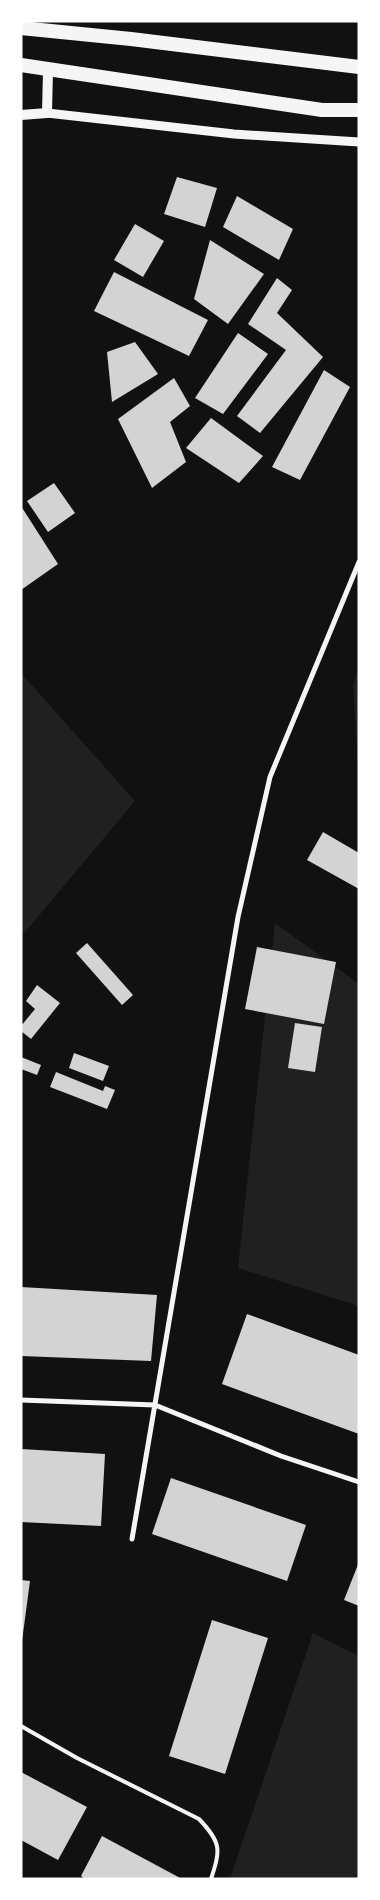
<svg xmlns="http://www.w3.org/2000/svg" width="380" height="1900" font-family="Roboto,sans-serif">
  <rect width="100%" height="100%" fill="#111"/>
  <path fill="#202020" d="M 359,667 L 359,783 L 353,685 Z
    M 21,673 L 135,801 L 21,937 Z
    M 275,923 L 359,984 L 359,1306 L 238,1268 Z
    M 313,1633 L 359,1656 L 359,1877 L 357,1879 L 230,1879 Z"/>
  <path fill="#d3d3d3" d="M 177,177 L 217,188 L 205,227 L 164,214 Z
    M 237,196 L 293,229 L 279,260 L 223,227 Z
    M 135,224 L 164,241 L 143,277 L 114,260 Z
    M 210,240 L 264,274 L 228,324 L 194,299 Z
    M 114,272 L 208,320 L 189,356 L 94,311 Z
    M 277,278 L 292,290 L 277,313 L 323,357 L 260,433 L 237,416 L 286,350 L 248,324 Z
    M 238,333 L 268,354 L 223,414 L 195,398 Z
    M 135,342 L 158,374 L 112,402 L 107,352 Z
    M 324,370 L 350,387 L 300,480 L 272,467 Z
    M 174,378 L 190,406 L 170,422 L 186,462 L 152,488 L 118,419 Z
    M 211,418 L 263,456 L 239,483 L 186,448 Z
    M 54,483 L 75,513 L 48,532 L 27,501 Z
    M 21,506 L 58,564 L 21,590 Z
    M 323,832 L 359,853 L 359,889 L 307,860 Z
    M 87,943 L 133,995 L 122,1005 L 76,953 Z
    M 257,947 L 336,962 L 324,1024 L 245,1009 Z
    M 37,985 L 60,1003 L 31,1039 L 21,1031 L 21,1026 L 35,1009 L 26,1001 Z
    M 295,1023 L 322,1027 L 315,1072 L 288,1068 Z
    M 74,1053 L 109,1066 L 103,1081 L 69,1068 Z
    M 21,1057 L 41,1065 L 37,1075 L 21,1069 Z
    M 56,1072 L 103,1091 L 105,1086 L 115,1090 L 107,1109 L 50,1087 Z
    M 21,1287 L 157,1295 L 151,1361 L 21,1356 Z
    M 247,1314 L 359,1355 L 359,1434 L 222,1384 Z
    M 21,1449 L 105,1454 L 101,1526 L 21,1522 Z
    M 171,1478 L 306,1525 L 287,1581 L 152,1534 Z
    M 359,1562 L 359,1606 L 344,1600 Z
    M 21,1580 L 30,1581 L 22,1641 L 21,1641 Z
    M 212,1620 L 268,1638 L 225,1774 L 169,1756 Z
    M 21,1772 L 87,1807 L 58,1860 L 21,1840 Z
    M 102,1836 L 182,1879 L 85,1879 L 81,1876 Z"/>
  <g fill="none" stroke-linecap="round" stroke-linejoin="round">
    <path stroke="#f5f5f5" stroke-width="4" d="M 21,1726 L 77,1758 L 199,1819 C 221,1842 221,1849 211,1879"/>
    <path stroke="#f5f5f5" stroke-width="5" d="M 21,1400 L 155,1405 L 281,1456 L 359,1482
      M 132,1539 L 238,917 L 270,777 L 359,562"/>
    <path stroke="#f5f5f5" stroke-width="9" d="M 47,113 L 234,134 L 359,142"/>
    <path stroke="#f5f5f5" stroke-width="10" d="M 21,115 L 47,113 L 48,70"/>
    <path stroke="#f5f5f5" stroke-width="14" d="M 21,28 L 131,39 L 359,67
      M 21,65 L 322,110 L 359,110"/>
  </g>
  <rect width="380" height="1900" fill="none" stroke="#ffffff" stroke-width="45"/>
</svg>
